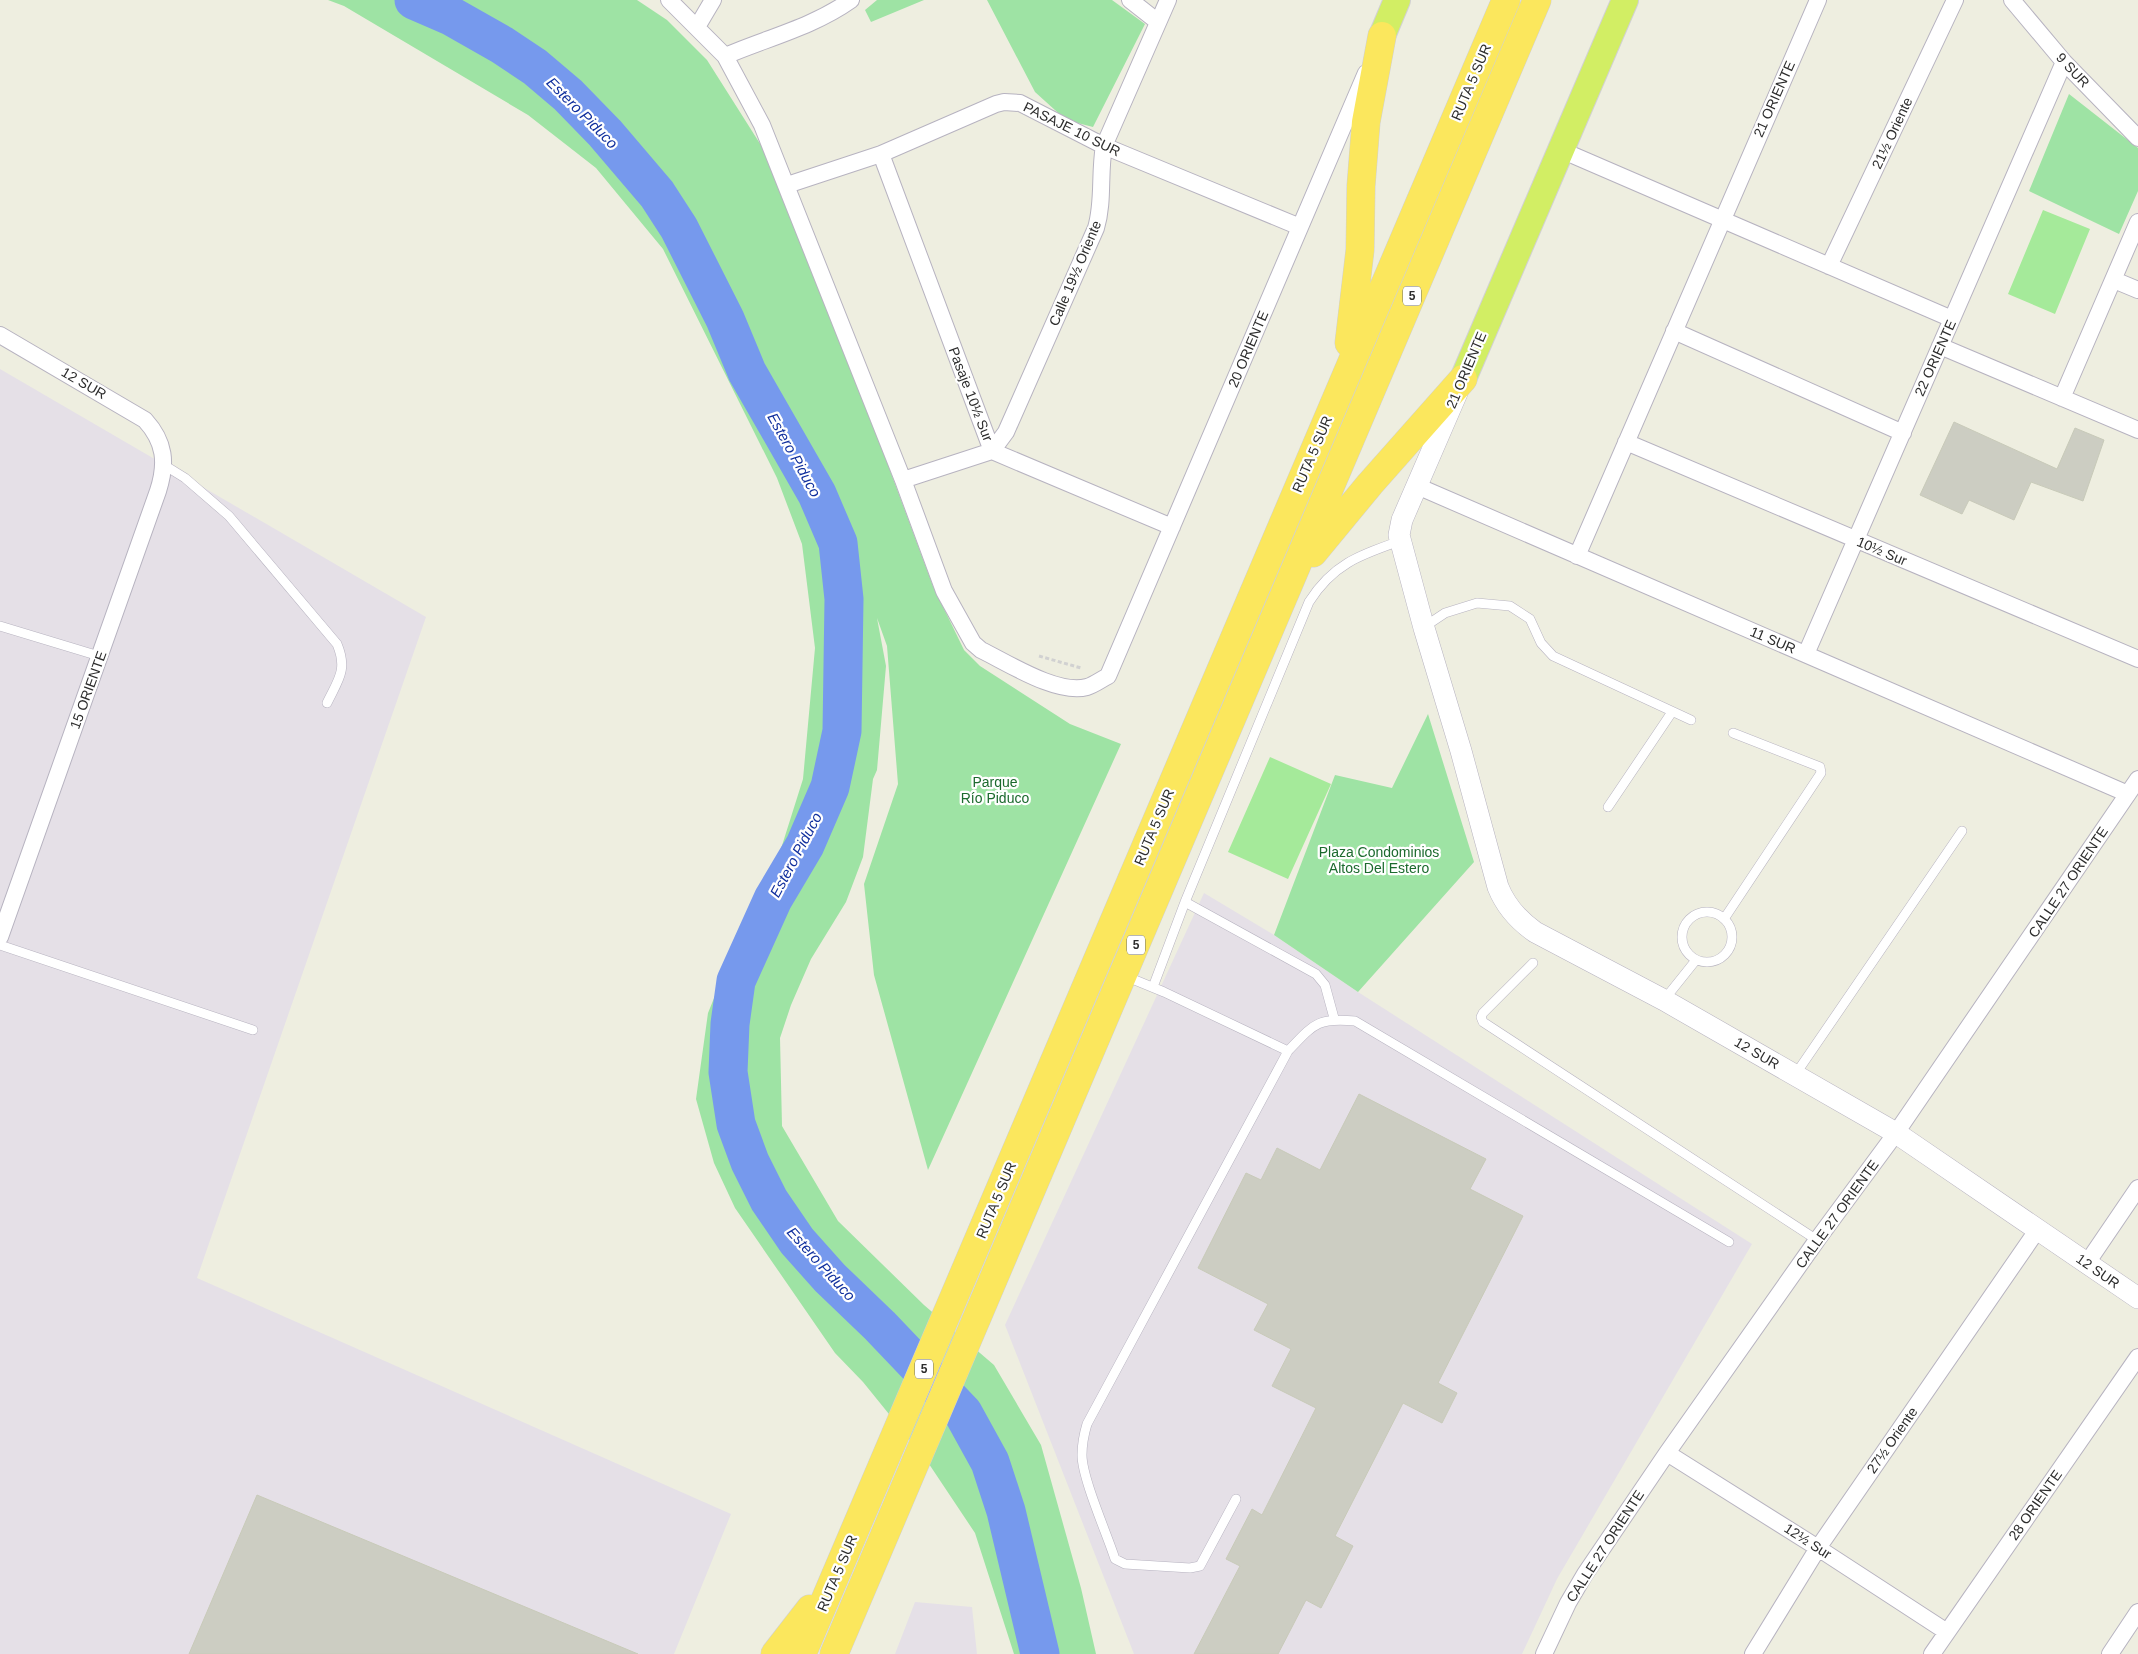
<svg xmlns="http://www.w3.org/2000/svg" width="2138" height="1654" font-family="Arial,sans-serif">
  <rect width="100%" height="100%" fill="#eeeee0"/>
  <path fill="#e5e0e7" d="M 0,369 L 426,617 L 197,1278 L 731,1514 L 674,1654 L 0,1654 Z
    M 1204,893 L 1274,935 L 1358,992 L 1752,1244 L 1557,1579 L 1522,1654 L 1134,1654 L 1005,1325 Z
    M 915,1602 L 972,1607 L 977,1654 L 895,1654 Z"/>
  <path fill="#9ee3a4" d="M 328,0 L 637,0 L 667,20 L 707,60 L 781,177 L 933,586 L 964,650 L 980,666 L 1070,724 L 1121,744 L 928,1170 L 874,975 L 864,884 L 898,784 L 887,646 L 877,618 L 886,666 L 877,770 L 873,779 L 863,857 L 846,902 L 811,959 L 791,1005 L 780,1038 L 782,1126 L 838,1221 L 924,1305 L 994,1365 L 1041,1445 L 1081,1588 L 1096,1654 L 1014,1654 L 975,1533 L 927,1461 L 863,1382 L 835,1353 L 735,1208 L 714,1163 L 696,1099 L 708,1013 L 727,966 L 773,874 L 803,779 L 815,648 L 802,544 L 777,478 L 663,249 L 596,168 L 528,115 L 344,6 Z
    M 877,0 L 924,0 L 871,22 L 865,10 Z
    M 987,0 L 1112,0 L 1145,24 L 1093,127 L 1066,120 L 1035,92 Z
    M 2069,94 L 2138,148 L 2138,191 L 2119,234 L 2029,191 Z
    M 1428,714 L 1474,862 L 1358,992 L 1274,935 L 1335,775 L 1392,788 Z"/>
  <path fill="#a5ea9a" d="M 2043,210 L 2090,229 L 2055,314 L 2008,294 Z
    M 1270,757 L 1331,784 L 1288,879 L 1228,852 Z"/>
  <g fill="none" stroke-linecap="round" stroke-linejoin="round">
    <path stroke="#7699ed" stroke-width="39" d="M 414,0 L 451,16 L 502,45 L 535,67 L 568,95 L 605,133 L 657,194 L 679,228 L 725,319 L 747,372 L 817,494 L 838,543 L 844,599 L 842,731 L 830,787 L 805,845 L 773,899 L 736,981 L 730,1024 L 728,1072 L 736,1124 L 750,1162 L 769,1200 L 797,1241 L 830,1278 L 880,1326 L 963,1413 L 990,1462 L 1006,1511 L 1040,1654"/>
  </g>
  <path fill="#cccdc2" stroke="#c8cab9" d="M 1954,422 L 2057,469 L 2075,428 L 2104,440 L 2083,501 L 2031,482 L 2014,520 L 1969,500 L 1962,514 L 1920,495 Z
    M 1359,1094 L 1486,1159 L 1470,1189 L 1523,1216 L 1438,1383 L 1457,1393 L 1442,1423 L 1403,1403 L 1335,1536 L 1353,1546 L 1321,1608 L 1306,1600 L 1278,1654 L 1194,1654 L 1240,1566 L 1226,1559 L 1252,1509 L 1262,1515 L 1316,1408 L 1272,1386 L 1291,1349 L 1254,1330 L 1268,1304 L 1198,1268 L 1246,1173 L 1261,1180 L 1277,1148 L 1320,1170 Z
    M 257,1495 L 638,1654 L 189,1654 Z"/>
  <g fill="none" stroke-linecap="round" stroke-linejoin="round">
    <g stroke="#b7b3c0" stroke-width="10">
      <path id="service" d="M 164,465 L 185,478 L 229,516 L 337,644 C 348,670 338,680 327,703
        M 0,626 L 99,656
        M 1424,627 L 1445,613 L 1477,603 L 1510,606 L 1530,619 L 1541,643 L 1553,656 L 1691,720
        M 1608,807 L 1672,712
        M 1185,902 L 1316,974 L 1325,985 L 1334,1018
        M1682 937a25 25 0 1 1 50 0a25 25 0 1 1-50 0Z
        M 1724,919 L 1821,773 L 1820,767 L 1733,733
        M 0,945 L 253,1030
        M 1533,963 L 1483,1013 L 1481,1017 L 1483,1022 L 1817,1240
        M 1125,976 L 1164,992 L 1288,1051
        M 1153,987 L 1185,902 L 1309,602 C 1333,564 1360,555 1400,541
        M 1664,1000 L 1696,960
        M 1795,1075 L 1962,831
        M 1236,1499 L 1200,1566 L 1190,1568 L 1125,1564 L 1115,1559 C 1107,1534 1082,1478 1082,1455 C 1082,1444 1084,1434 1087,1424 L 1288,1051 C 1313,1025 1317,1017 1355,1021 L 1729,1242"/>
    </g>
    <g stroke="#b7b3c0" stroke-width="18">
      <path id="minor" d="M 669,0 L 725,56 L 762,125 L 903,480 L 944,591 L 973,643 L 981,650 C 1008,663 1057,695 1087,687 C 1094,685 1102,679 1108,676 L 1366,73
        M 1130,0 L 1158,22
        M 2012,0 L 2064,62 L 2138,138
        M 697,27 L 713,0
        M 725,56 C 767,38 813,27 851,0
        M 1561,150 L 1952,319
        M 881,154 L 992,451 L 1172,527
        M 787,185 L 881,154 L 996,104 L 1004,102 L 1020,103 L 1104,146 L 1300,227
        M 1829,266 L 1955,0
        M 2114,280 L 2138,290
        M 1674,331 L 1903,433
        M 0,335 L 145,420 C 165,442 167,463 158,491 L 0,937
        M 1940,346 L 2138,430
        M 2062,398 L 2138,222
        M 1626,442 L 2138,659
        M 903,480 L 992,451 L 1006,432 L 1096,228 C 1104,201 1099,174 1104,146 L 1168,0
        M 1417,486 L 2128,794
        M 1577,556 L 1818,0
        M 1806,654 L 2064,62
        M 2087,1263 L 2138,1188
        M 1667,1453 L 1818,1548 L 1947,1632
        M 1544,1654 L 1568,1603 L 1585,1574 L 1667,1453 L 1817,1240 L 1896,1133 L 2138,779
        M 1753,1654 L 1818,1548 L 2038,1229
        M 1932,1654 L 2138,1357
        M 2110,1654 L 2138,1612"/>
    </g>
    <g stroke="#b7b3c0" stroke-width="22">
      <path id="tertiary" d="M 1457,393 L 1402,520 L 1399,535 L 1424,628 L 1461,751 L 1498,887 C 1506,907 1518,920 1535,932 L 1664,1000 L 1896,1133 L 2138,1298"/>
    </g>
    <g stroke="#d1d1d1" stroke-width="28">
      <path id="primary" d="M 1382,36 L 1397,0
        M 1463,379 L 1625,0"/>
    </g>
    <g stroke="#d1d1d1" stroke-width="29">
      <path id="motorway" d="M 1349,343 L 1360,250 L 1361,186 L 1366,122 L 1382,36
        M 1313,553 L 1370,484 L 1463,379
        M 775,1654 L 810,1609
        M 802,1654 L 1506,0
        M 834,1654 L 1537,0"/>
    </g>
    <path stroke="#d1d1d1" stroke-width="3" stroke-dasharray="4 2.5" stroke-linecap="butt" d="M 1039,656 L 1081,668"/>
    <use href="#service" stroke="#fff" stroke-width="9"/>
    <use href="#minor" stroke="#fff" stroke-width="16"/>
    <use href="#tertiary" stroke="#fff" stroke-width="21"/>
    <use href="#primary" stroke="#d2ee64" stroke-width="26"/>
    <use href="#motorway" stroke="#fbe75d" stroke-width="28"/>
  </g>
  <g text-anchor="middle" stroke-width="4.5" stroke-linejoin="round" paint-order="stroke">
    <g fill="#fff" stroke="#6c6c6c" stroke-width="1">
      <rect x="1403" y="286.5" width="18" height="19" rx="4"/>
      <rect x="1127" y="935.5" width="18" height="19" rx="4"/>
      <rect x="915" y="1359.5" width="18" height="19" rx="4"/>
    </g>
    <g font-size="12" font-weight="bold" fill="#2d2d2d">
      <text x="1412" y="300">5</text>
      <text x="1136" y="949">5</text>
      <text x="924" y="1373">5</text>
    </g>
    <g font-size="14" fill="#2d2d2d" stroke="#fff">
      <text transform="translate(2073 70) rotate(47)" y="5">9 SUR</text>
      <text transform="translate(1471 82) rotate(-67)" y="5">RUTA 5 SUR</text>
      <text transform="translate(1774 99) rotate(-66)" y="5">21 ORIENTE</text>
      <text transform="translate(1072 129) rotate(26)" y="5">PASAJE 10 SUR</text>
      <text transform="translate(1892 133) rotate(-65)" y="5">21½ Oriente</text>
      <text transform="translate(1075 273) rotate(-67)" y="5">Calle 19½ Oriente</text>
      <text transform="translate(1248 349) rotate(-67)" y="5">20 ORIENTE</text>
      <text transform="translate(1935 358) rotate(-66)" y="5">22 ORIENTE</text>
      <text transform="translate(1466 370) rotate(-67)" y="5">21 ORIENTE</text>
      <text transform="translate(84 383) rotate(30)" y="5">12 SUR</text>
      <text transform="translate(971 394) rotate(69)" y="5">Pasaje 10½ Sur</text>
      <text transform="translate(1312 454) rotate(-67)" y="5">RUTA 5 SUR</text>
      <text transform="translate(1882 551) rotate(23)" y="5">10½ Sur</text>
      <text transform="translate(1773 640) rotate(23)" y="5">11 SUR</text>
      <text transform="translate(88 690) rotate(-70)" y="5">15 ORIENTE</text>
      <text transform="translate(1154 827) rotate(-67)" y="5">RUTA 5 SUR</text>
      <text transform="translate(2068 882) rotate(-56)" y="5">CALLE 27 ORIENTE</text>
      <text transform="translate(1757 1053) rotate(30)" y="5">12 SUR</text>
      <text transform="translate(996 1200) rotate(-67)" y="5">RUTA 5 SUR</text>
      <text transform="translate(1837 1214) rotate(-54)" y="5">CALLE 27 ORIENTE</text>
      <text transform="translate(2098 1271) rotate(35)" y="5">12 SUR</text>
      <text transform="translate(1892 1440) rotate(-55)" y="5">27½ Oriente</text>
      <text transform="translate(2035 1505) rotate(-55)" y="5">28 ORIENTE</text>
      <text transform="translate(1808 1541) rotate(33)" y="5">12½ Sur</text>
      <text transform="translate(1605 1546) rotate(-57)" y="5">CALLE 27 ORIENTE</text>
      <text transform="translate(837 1573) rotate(-67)" y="5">RUTA 5 SUR</text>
    </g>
    <g font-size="14" fill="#1c6a2e" stroke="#fff">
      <text x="995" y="787">Parque<tspan x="995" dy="16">Río Piduco</tspan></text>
      <text x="1379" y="857">Plaza Condominios<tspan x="1379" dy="16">Altos Del Estero</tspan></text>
    </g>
    <g font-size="15" font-style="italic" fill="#102f9d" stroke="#fff">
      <text transform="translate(582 113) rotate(45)" y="5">Estero Piduco</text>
      <text transform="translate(794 455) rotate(61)" y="5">Estero Piduco</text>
      <text transform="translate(796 855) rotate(-62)" y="5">Estero Piduco</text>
      <text transform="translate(821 1264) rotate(48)" y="5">Estero Piduco</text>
    </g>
  </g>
</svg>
